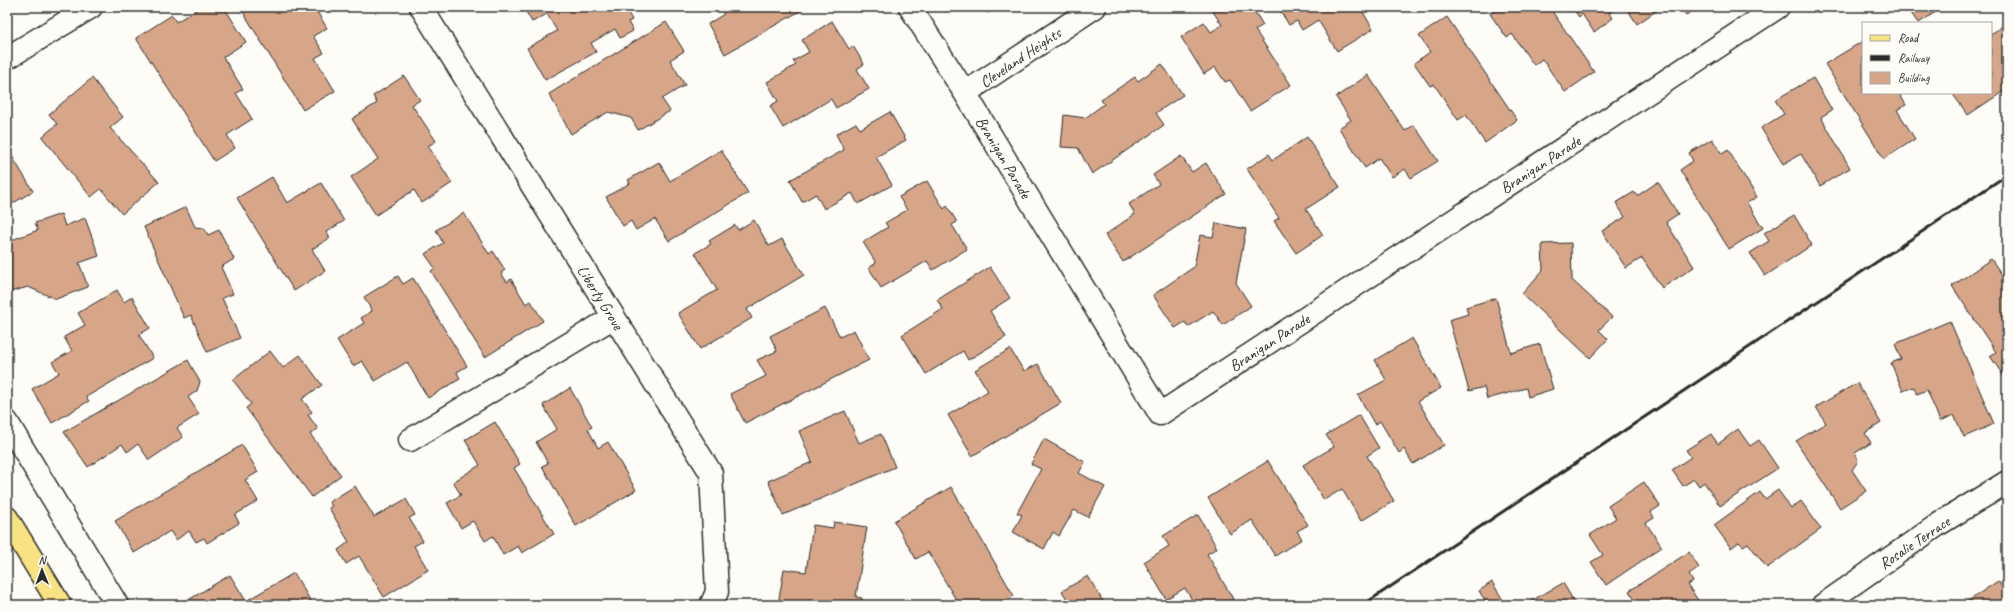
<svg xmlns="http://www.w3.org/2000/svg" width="2014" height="612" font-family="Caveat,sans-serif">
  <rect width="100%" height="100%" fill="#fdfcf7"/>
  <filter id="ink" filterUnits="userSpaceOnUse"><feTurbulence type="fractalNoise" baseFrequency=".025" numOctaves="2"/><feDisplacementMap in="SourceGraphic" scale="8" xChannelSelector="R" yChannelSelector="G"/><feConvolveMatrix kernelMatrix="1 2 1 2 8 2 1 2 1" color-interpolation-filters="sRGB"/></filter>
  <g filter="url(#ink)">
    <path fill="#d7a689" stroke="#2b2b2b" d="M 201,7 L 224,7 L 246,42 L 223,57 L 243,89 L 236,93 L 252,119 L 227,135 L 235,148 L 214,161 L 136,38 L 172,15 L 176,22 Z
      M 240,7 L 314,7 L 327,28 L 313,36 L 324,53 L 315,58 L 335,91 L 303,110 Z
      M 523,7 L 625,7 L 632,20 L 628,22 L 633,31 L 620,38 L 615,29 L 591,43 L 596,52 L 545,80 L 527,48 L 557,31 L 547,14 L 532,22 Z
      M 720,7 L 807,7 L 725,54 L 708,24 L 724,14 Z
      M 984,7 L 998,7 L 988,13 Z
      M 1217,7 L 1252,7 L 1263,25 L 1255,30 L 1291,85 L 1250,111 L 1230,80 L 1225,82 L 1215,67 L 1204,74 L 1181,37 L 1204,22 L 1211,32 L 1222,25 L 1212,10 Z
      M 1278,7 L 1360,7 L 1373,29 L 1337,51 L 1318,20 L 1302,30 L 1297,21 L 1289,25 Z
      M 1500,7 L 1549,7 L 1594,72 L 1565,92 L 1542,59 L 1534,65 L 1512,34 L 1507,38 L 1490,14 Z
      M 1572,7 L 1617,7 L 1609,13 L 1613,18 L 1594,32 L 1582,14 L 1579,17 Z
      M 1626,7 L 1662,7 L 1637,24 Z
      M 1681,7 L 1698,7 L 1686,15 Z
      M 1907,7 L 1943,7 L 1919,23 L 1918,23 Z
      M 1447,17 L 1517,120 L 1485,143 L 1466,115 L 1458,120 L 1434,84 L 1430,86 L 1414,63 L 1430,52 L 1419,36 Z
      M 832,21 L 849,49 L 853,46 L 864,64 L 857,69 L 869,89 L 836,108 L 831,99 L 783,128 L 770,106 L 778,101 L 767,82 L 796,65 L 793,61 L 809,52 L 802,40 Z
      M 666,22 L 684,51 L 670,60 L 685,85 L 662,99 L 670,111 L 638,130 L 631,118 L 608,112 L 571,134 L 549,94 Z
      M 2007,23 L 2007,89 L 1968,115 L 1952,93 L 1991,93 L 1991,34 Z
      M 1863,41 L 1863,93 L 1899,93 L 1906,105 L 1897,110 L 1915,139 L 1884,159 L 1825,64 Z
      M 1162,64 L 1183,95 L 1156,113 L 1164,125 L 1092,174 L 1078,148 L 1061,147 L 1064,115 L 1085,118 L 1104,104 L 1101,100 L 1135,77 L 1138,81 Z
      M 1368,75 L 1405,131 L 1414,125 L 1438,161 L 1411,178 L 1405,169 L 1392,177 L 1379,158 L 1365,168 L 1339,128 L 1351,120 L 1336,97 Z
      M 404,76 L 420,100 L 412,105 L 436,141 L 428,146 L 452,183 L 422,203 L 414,190 L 376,215 L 351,177 L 378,159 L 352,119 L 377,103 L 373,96 Z
      M 92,78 L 123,117 L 110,128 L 159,182 L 122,214 L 101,189 L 91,197 L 42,137 L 57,124 L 49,114 Z
      M 1813,78 L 1832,110 L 1821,117 L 1850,168 L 1820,186 L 1801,154 L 1783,164 L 1761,128 L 1784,114 L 1775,100 Z
      M 890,112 L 906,140 L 876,157 L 892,185 L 858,204 L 852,193 L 824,209 L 816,194 L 802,202 L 790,180 L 844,150 L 836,134 L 856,123 L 860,129 Z
      M 1307,137 L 1340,187 L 1306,209 L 1323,235 L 1296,253 L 1274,221 L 1279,218 L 1247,169 L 1269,154 L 1273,160 Z
      M 1712,139 L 1722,154 L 1728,150 L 1757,197 L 1747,203 L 1763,228 L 1729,249 L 1680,170 L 1693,161 L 1689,153 Z
      M 7,148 L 33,191 L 7,207 Z
      M 721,150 L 748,193 L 669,241 L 655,219 L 636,230 L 631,221 L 623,226 L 606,197 L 630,183 L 628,180 L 659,162 L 670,181 Z
      M 1181,156 L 1192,172 L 1206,163 L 1226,194 L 1123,262 L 1105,235 L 1135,214 L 1129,204 L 1159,184 L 1153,175 Z
      M 272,177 L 287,203 L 321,183 L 344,221 L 326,232 L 330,238 L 312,249 L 325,271 L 294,291 L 237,198 Z
      M 927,181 L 944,209 L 947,206 L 957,222 L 952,225 L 967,249 L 933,270 L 927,261 L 881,288 L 869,268 L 876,263 L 863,242 L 888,227 L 885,223 L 907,210 L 899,197 Z
      M 1658,182 L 1678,214 L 1666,222 L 1694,267 L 1662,288 L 1642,258 L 1626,268 L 1602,231 L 1625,217 L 1616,203 L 1634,192 L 1637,196 Z
      M 186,207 L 195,227 L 204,228 L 208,235 L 219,230 L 234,259 L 221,267 L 233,294 L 222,298 L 240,338 L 207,352 L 191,315 L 184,318 L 144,227 Z
      M 464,213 L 489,254 L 493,251 L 505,270 L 501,273 L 507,282 L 511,279 L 526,304 L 531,301 L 543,321 L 485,357 L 431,271 L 435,268 L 425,254 L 443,243 L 436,230 Z
      M 61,214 L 65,226 L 85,218 L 99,256 L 79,263 L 88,287 L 56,299 L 28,287 L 10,292 L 10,289 L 7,290 L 7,242 L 38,230 L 35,223 Z
      M 1794,215 L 1812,245 L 1765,276 L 1750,253 L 1769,241 L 1764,233 Z
      M 754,220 L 769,246 L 782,239 L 804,275 L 747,309 L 752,318 L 700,349 L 678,313 L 717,290 L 695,253 L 711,244 L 709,241 L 735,225 L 738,230 Z
      M 1216,223 L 1246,229 L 1236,283 L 1251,306 L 1223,325 L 1213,311 L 1188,327 L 1185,322 L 1175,328 L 1153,295 L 1194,267 L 1200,235 L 1213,237 Z
      M 1571,243 L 1572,280 L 1612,317 L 1599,330 L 1608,339 L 1590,358 L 1522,294 L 1543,270 L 1542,244 Z
      M 1991,259 L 2007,282 L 2007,381 L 1990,356 L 1996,352 L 1952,286 Z
      M 990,267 L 1010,298 L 990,311 L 1006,337 L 968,360 L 963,351 L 926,374 L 902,335 L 943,309 L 937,300 Z
      M 398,276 L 403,284 L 413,278 L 467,366 L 457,372 L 460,379 L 428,398 L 407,362 L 375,381 L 362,361 L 353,366 L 337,340 L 364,323 L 361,318 L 372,311 L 364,297 Z
      M 117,290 L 124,302 L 132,297 L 150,328 L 139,335 L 153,358 L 86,397 L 89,401 L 52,423 L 32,389 L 59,373 L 52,362 L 72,351 L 64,337 L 85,325 L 78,313 Z
      M 1496,298 L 1511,353 L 1540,344 L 1553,389 L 1528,397 L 1526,388 L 1487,399 L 1484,387 L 1469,391 L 1449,320 L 1468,314 L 1466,307 Z
      M 825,308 L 840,337 L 854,330 L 869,360 L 745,423 L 730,394 L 766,376 L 757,360 L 777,351 L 770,336 Z
      M 1950,321 L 1994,424 L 1964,437 L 1954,415 L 1940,421 L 1927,390 L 1917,394 L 1914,387 L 1903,391 L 1891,363 L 1901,359 L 1895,344 Z
      M 1412,338 L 1441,388 L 1418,401 L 1444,445 L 1413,464 L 1404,449 L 1399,453 L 1380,421 L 1375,425 L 1358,395 L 1386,380 L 1375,360 Z
      M 1010,349 L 1024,371 L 1038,364 L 1061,403 L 972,456 L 948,415 L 988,391 L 975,370 Z
      M 270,351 L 283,368 L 300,355 L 322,385 L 302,399 L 312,412 L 308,415 L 318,429 L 310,434 L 341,475 L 312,497 L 246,408 L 251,404 L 233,380 Z
      M 188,360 L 200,382 L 197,391 L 188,397 L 199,414 L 177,428 L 183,437 L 149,460 L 138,444 L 127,452 L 122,444 L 88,467 L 64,432 Z
      M 1857,383 L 1881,423 L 1865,433 L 1871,443 L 1855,453 L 1858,461 L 1852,470 L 1866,491 L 1840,508 L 1796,441 L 1826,423 L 1816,407 Z
      M 570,388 L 592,427 L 588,429 L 598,448 L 608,442 L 636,490 L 576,526 L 542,466 L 548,463 L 536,442 L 557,429 L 543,405 Z
      M 845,411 L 859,443 L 881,434 L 895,467 L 783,515 L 768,481 L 812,462 L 799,431 Z
      M 1359,415 L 1379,448 L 1367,456 L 1394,501 L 1361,521 L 1342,489 L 1324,500 L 1303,465 L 1334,447 L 1326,435 Z
      M 495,422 L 520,464 L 514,468 L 554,534 L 522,553 L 518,546 L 503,555 L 493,536 L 485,541 L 473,521 L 461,528 L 447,503 L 461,495 L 453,482 L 480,465 L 465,440 Z
      M 1738,429 L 1750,446 L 1759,440 L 1778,468 L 1720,506 L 1704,482 L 1699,486 L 1694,479 L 1683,486 L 1672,470 L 1691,457 L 1686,450 L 1711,434 L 1718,444 Z
      M 1044,439 L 1085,462 L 1079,473 L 1105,487 L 1088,517 L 1074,510 L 1059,536 L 1053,532 L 1044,549 L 1013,532 L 1022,515 L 1017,513 L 1041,469 L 1031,464 Z
      M 242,445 L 258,472 L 245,480 L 258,501 L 235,515 L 239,523 L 207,543 L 204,538 L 196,542 L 189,531 L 176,540 L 170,531 L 134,553 L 115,521 Z
      M 1268,461 L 1308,525 L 1297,531 L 1302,539 L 1275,556 L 1252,520 L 1230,534 L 1208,498 Z
      M 1644,482 L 1660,506 L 1651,512 L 1654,518 L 1646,523 L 1662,547 L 1606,585 L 1591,562 L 1603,555 L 1590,535 L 1616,518 L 1608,506 Z
      M 355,486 L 374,517 L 406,499 L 415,515 L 409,518 L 423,541 L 414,546 L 428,570 L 384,597 L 359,556 L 346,564 L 338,550 L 349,542 L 329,508 L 332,506 L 329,502 Z
      M 951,487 L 1014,596 L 998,605 L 959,605 L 928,552 L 916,559 L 894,521 Z
      M 1778,490 L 1791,508 L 1801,501 L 1821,529 L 1767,568 L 1748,543 L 1743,546 L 1739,542 L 1731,548 L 1714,525 L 1760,492 L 1765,499 Z
      M 1198,515 L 1217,548 L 1207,554 L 1233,599 L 1223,605 L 1195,605 L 1185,588 L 1166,599 L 1144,562 L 1169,546 L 1163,536 Z
      M 834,522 L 867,527 L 856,597 L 862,598 L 861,605 L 778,605 L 784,569 L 806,572 L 813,525 L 833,528 Z
      M 1689,552 L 1699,568 L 1689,575 L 1693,582 L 1688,585 L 1701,605 L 1638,605 L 1629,591 Z
      M 294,573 L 313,605 L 193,605 L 190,599 L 230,575 L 246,601 Z
      M 1088,576 L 1105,605 L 1058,605 L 1067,599 L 1062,591 Z
      M 1998,581 L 2007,594 L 2007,605 L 1962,605 Z
      M 1492,582 L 1506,605 L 1488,605 L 1479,591 Z
      M 1563,583 L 1576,605 L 1534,605 L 1531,601 Z"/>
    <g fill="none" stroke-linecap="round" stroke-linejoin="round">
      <g stroke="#2b2b2b" stroke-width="25">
        <path id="minor" d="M 421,7 L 711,473 L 717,592 L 711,605
          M 910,7 L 965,93 L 1160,414 L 1778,7
          M 7,58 L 91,7
          M 965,93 L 1095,7
          M 7,422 L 117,605
          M 410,440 L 614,317
          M 1823,605 L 1939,524 L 2007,482"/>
      </g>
      <g stroke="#2b2b2b" stroke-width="25">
        <path id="major" d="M 7,518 L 60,605"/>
      </g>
      <use href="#minor" stroke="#fdfcf7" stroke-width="22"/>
      <use href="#major" stroke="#f8e281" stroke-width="22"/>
      <path stroke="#2b2b2b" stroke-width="3" d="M 1363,605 L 2007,175"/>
    </g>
  </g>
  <g text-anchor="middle" stroke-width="4" stroke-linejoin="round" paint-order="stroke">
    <g font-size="16" fill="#2b2b2b" stroke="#fdfcf7">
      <text transform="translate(1020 57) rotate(-34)" y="6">Cleveland Heights</text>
      <text transform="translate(1004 157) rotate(59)" y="6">Branigan Parade</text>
      <text transform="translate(1540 164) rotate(-33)" y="6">Branigan Parade</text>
      <text transform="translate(601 297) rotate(58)" y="6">Liberty Grove</text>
      <text transform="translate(1269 342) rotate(-33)" y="6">Branigan Parade</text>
      <text transform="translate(1914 542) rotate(-34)" y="6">Rosalie Terrace</text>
    </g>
  </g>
  <rect width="2014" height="612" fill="none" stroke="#fdfcf7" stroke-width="24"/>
  <rect x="12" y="12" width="1990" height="588" fill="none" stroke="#2b2b2b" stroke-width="1.5" filter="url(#ink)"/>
  <rect x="1862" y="22" width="130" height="72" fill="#fdfcf7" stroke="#a9a8a5"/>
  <rect x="1870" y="35" width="20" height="6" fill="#f8e281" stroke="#a9a8a5"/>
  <text x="1898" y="42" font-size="12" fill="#2b2b2b">Road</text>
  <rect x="1870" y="55" width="20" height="6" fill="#2b2b2b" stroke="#a9a8a5"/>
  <text x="1898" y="62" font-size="12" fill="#2b2b2b">Railway</text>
  <rect x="1870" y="72" width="20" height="12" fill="#d7a689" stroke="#a9a8a5"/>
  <text x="1898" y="82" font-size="12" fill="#2b2b2b">Building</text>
  <g transform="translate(42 570) rotate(359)" stroke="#fdfcf7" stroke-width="3" paint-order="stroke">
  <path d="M0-3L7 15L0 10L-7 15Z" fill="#2b2b2b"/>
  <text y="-6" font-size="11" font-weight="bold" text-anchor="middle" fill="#2b2b2b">N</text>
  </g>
</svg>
